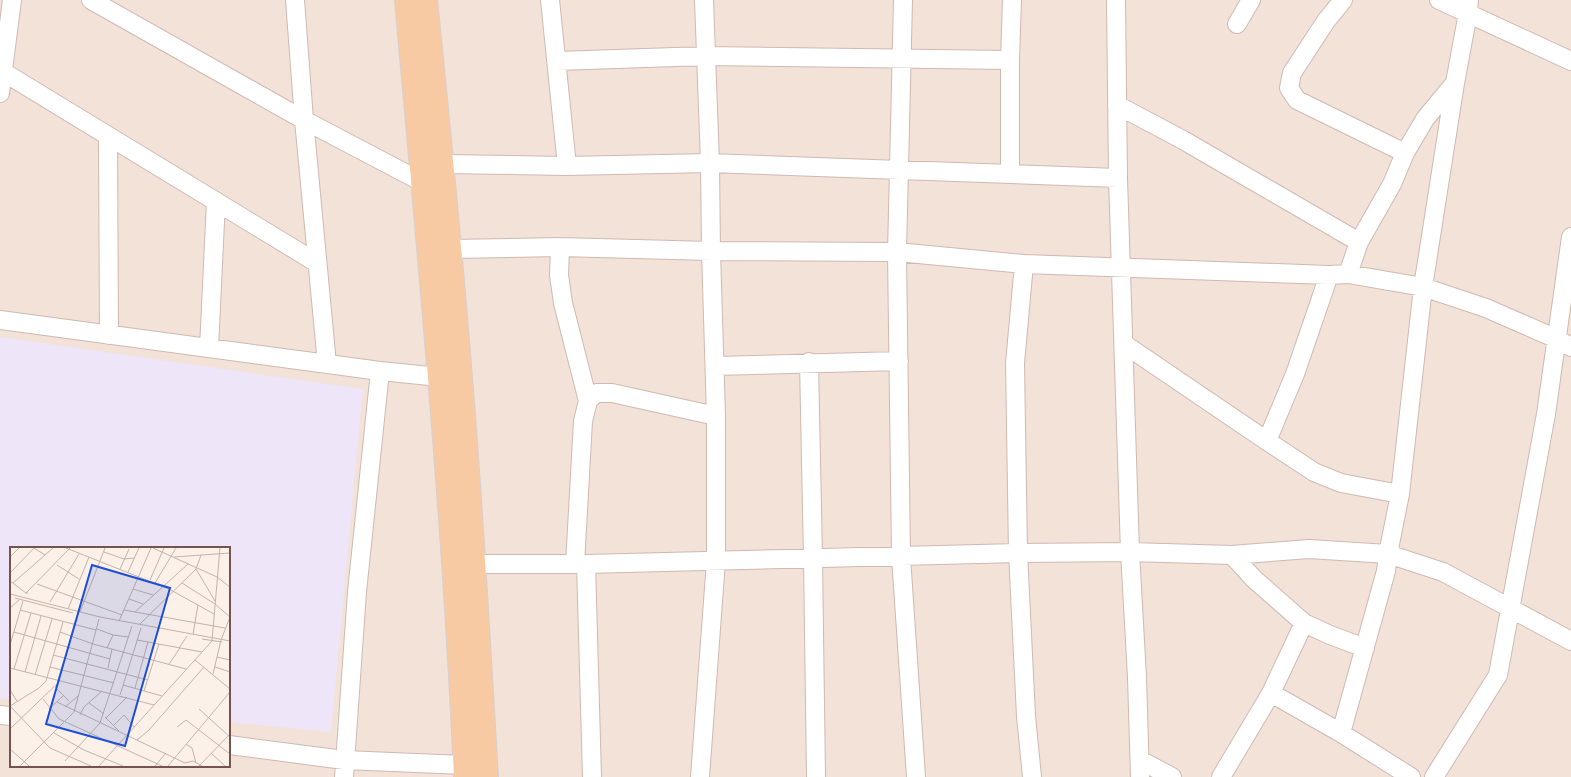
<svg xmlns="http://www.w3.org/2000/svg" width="1571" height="777" font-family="'Titillium Web',sans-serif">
  <rect width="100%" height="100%" fill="#fcf1e8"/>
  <path fill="#f3e2d7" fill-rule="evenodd" d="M 0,0 L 1571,0 L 1571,777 L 0,777 ZM 11,548 L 229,548 L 229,766 L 11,766 Z"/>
  <path fill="#eee5f8" d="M 0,337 L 363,389 L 331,732 L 229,722 L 229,548 L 11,548 L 11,699 L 0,698 Z"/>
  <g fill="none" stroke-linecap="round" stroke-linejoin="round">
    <g stroke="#cfb9b1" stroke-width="20">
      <path id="minor" d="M 91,0 L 304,120 L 422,182
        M 295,0 L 304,120 L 327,364
        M 550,0 L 567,166
        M 903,0 L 897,252 L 901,557 L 916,777
        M 1116,0 L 1118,178 L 1130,552 L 1137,677 L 1140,777
        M 1343,0 L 1326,21 L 1292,73 L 1289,88 L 1297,100 L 1405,153
        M 1439,0 L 1571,61
        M 1237,24 L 1251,0
        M 556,61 L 706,56 L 1010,60
        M 0,70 L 317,263
        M 0,93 L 12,0
        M 1117,105 L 1183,140 L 1359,242
        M 108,136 L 109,335
        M 443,164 L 567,166 L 710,163 L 1118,178
        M 1010,174 L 1010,60 L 1012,0
        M 560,247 L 559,275 L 563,303 L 588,401
        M 450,249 L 560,247 L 711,251 L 897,252 L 1024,264 L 1329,275 L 1348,274 L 1423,287 L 1486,308 L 1557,339 L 1571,347
        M 1024,264 L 1015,363 L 1018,553 L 1026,716 L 1032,777
        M 1348,274 L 1359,242 L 1392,184 L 1405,153 L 1425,119 L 1454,84
        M 0,320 L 380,371 L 440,377
        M 1124,344 L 1267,441 L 1314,472 L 1341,483 L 1400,494
        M 209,348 L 216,201
        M 809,362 L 813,558 L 816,777
        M 715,366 L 899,361
        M 1267,441 L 1295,374 L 1329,275
        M 1232,555 L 1254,579 L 1304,623 L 1330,635 L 1365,648
        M 475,564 L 586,564 L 1018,553 L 1130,552 L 1232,555 L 1309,549 L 1388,554 L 1443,572 L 1571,641
        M 575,564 L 583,421 L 588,401 L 596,393 L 612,393 L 716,416
        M 586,564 L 592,777
        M 1271,693 L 1341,733 L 1411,777
        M 0,715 L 11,716
        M 1341,733 L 1386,571 L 1388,554 L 1400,494 L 1423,287 L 1455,83 L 1468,13 L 1469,0
        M 229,745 L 344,760 L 464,765
        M 1140,760 L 1172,777
        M 344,777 L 357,592 L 380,371
        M 700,777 L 716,561 L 716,416 L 711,251 L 710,163 L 704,0
        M 1221,777 L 1271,693 L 1304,623
        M 1434,777 L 1498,675 L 1546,414 L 1571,237"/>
    </g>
    <g stroke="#d8cfcd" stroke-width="24">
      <path id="major" d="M 406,0 C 429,259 454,517 465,777
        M 426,0 C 439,126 451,252 461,378 C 472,511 479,644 487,777"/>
    </g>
    <use href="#minor" stroke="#fff" stroke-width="18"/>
    <use href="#major" stroke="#f7caa4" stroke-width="22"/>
  </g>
  <g transform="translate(10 547)">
    <rect width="220" height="220" fill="#fcf1e8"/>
    <path fill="none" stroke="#c6b2aa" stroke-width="1" d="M 24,1 L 35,8M 56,1 L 159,42 L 204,67M 143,1 L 207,30 L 220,40M 94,5 L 114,12 L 124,11M 0,10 L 9,1M 164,10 L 220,6M 47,18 L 69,32M 110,22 L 119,2M 186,22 L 205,54M 118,25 L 129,1M 0,26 L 24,1M 140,33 L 154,1M 0,34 L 16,46M 3,36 L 43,1M 145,36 L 166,1M 172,36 L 205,57 L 220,70M 27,37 L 112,68M 123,42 L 143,48M 18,46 L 16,46 L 60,1M 0,47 L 90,70 L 220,94M 5,51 L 63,66M 119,52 L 133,57M 40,55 L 69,7M 0,61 L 9,53M 58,62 L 79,10M 10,63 L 86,83M 114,63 L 215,81M 70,65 L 95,1M 125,65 L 178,17M 109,74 L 141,1M 130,77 L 186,22 L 191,8M 87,82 L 103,88 L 97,101M 4,85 L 100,112M 50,85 L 83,97 L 176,122M 183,87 L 188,58M 103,88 L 119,90M 192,92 L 212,95M 127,93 L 192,105M 0,98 L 13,54M 169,101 L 177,89M 43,108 L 138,133M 207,110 L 220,113M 185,113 L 220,142M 159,117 L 170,101M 40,120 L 104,136M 205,120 L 220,125M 0,121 L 144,158M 98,121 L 102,102M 4,122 L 21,66M 15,125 L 31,69M 203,127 L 211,93 L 220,70M 25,128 L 42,72M 113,138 L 152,149M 45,140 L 59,154M 125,141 L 138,95M 0,143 L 7,154M 134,144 L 149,97M 110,148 L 131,81M 33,152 L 49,172 L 152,219M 47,155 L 175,216 L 183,214 L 192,219M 79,156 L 94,167M 0,159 L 29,141 L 36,134 L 53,75M 0,159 L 40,201 L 81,219M 55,160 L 68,149M 39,162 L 53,149M 189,162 L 220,190M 70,168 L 74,160 L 92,144M 95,170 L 109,184M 96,171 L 117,150M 104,178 L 114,168 L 124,180M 167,180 L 176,173 L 220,207M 1,181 L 50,134M 44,186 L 74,203 L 113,219M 127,193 L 139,183 L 194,120M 176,197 L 182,201 L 186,216M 0,202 L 19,219M 202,207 L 215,219M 55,214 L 90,176 L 122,79M 10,219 L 64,165 L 89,72M 89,219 L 202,94 L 210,1M 145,219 L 156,206M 158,219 L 220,145M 189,219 L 219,188"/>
    <path fill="#1d4ed8" fill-opacity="0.15" stroke="#1d4ed8" stroke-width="2" d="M 82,18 L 160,41 L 115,199 L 36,177 Z"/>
    <rect width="220" height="220" fill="none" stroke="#75544d" stroke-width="2"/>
  </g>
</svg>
